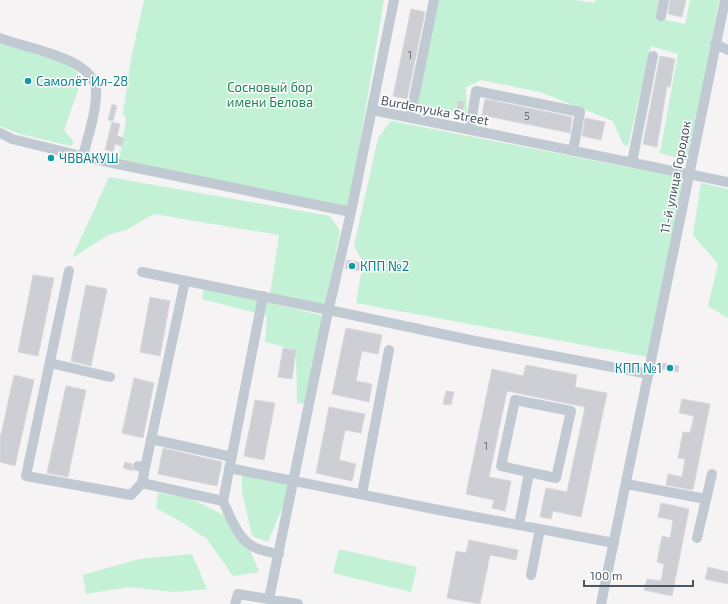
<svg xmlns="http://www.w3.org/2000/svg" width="728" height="604" font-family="'Exo 2',sans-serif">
  <rect width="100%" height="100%" fill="#f5f3f3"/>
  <path fill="#c3f1d5" d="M 144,0 L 384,0 L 349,207 L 119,161 L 126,119 L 123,113 L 131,59 Z
    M 438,0 L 575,0 L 594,3 L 596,0 L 658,0 L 657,18 L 685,24 L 690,0 L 719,0 L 689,161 L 660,153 L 678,54 L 651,46 L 628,146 L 623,145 L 613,121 L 540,92 L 481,80 L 466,87 L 467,115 L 418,104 Z
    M 0,43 L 70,64 C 76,69 79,74 81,82 L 64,130 L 74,142 L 71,146 L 20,134 L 0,126 Z
    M 391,121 L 684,178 L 648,357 L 356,303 L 363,262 L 354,246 L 378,138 Z
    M 109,177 L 330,216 L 340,231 L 325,307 L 270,294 L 279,235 L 154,214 L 126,230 L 108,235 L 72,258 Z
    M 701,183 L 728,189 L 728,318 L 708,306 L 718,264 L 693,235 Z
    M 204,287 L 324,316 L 308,404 L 297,403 L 296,350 L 265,342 L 267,316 L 202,299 Z
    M 242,475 L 292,485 L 268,542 L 252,536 L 242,491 Z
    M 158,493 L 190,498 L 239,523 L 259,572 L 233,576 L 207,539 L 183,523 L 156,508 Z
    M 339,549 L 417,567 L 411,592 L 333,573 Z
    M 192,554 L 207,589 L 175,592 L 128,587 L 86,594 L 83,575 L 139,559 Z"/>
  <path fill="#cdcfd5" stroke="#d7d9de" d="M 670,0 L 686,0 L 682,17 L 668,14 Z
    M 411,9 L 425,12 L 407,99 L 393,96 Z
    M 660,56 L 675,59 L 670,87 L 667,86 L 657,147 L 643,144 Z
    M 485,99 L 572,117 L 570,133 L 482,115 Z
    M 458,101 L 464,102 L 463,110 L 457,109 Z
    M 112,104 L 117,106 L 113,121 L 108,120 Z
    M 585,118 L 605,122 L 601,140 L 582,136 Z
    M 112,122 L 120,124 L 117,136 L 124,138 L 122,146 L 115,144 L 113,152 L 105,150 Z
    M 347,260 L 362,263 L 361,271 L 345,268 Z
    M 33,275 L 54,278 L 38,356 L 18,352 Z
    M 86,285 L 107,289 L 91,366 L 71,361 Z
    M 150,297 L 170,301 L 160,356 L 140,352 Z
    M 346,328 L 382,335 L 378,354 L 362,351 L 356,381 L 372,384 L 369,402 L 332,394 Z
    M 283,348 L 296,350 L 292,379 L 278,377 Z
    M 663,363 L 679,366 L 678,372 L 662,369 Z
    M 526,365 L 577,375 L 575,387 L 607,393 L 581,517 L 553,511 L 551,519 L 540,517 L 546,488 L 567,492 L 585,407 L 507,391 L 489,477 L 511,481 L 505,511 L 492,508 L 494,500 L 466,494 L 492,369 L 523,376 Z
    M 14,375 L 34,380 L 15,466 L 0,462 L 0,439 Z
    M 134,378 L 154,383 L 143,438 L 122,433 Z
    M 66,386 L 86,390 L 68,477 L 47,473 Z
    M 446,391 L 454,392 L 451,405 L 443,404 Z
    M 682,399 L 710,404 L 693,490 L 666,485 L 668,474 L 682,477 L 685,459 L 678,458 L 683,432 L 690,433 L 694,416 L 679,413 Z
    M 255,400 L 275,403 L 264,460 L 244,456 Z
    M 329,407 L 365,414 L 361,433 L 345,430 L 339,460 L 356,464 L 352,481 L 316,473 Z
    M 163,448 L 222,462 L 217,486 L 158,474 Z
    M 125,462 L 132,464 L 132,467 L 134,471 L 123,468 Z
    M 661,503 L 689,509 L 672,596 L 644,590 L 647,579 L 661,581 L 664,564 L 657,562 L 662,536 L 670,538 L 673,520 L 658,517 Z
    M 469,540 L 518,550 L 516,560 L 490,555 L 480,604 L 447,598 L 456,551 L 466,553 Z
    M 708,567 L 728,572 L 728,584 L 705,579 Z"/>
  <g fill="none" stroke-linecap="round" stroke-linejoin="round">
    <path stroke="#c1cad2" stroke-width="10" d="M 661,16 L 664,0
      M 0,38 C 24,48 94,57 96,90 C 97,110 88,136 83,156
      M 715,44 L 728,50
      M 372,110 L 728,182
      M 410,118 L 434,0
      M 470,130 L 476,91 L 580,112 L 573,151
      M 0,133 L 12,139 L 98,160 L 351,212 L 394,0
      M 632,162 L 653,56
      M 69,271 L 26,476 L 131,495 L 142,483
      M 142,272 L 329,310 L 475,341 L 649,374
      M 50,363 L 110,377
      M 515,400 L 571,411 L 556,478 L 501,466 Z
      M 151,439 L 232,457
      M 138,466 L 145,468 L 142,483 L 223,501 C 230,516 237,537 252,546 C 260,551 270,552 279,554
      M 145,468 L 185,281
      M 229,468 L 439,510 L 614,543
      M 626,484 L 706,499
      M 362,494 L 389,350
      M 223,501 L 263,296
      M 519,525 L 529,473
      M 697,538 L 712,474
      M 531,575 L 540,529
      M 269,599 L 326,321 L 351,212
      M 235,604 L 238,594 L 298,604
      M 601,604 L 725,0"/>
  </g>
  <g fill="#0f9aa8" stroke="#fff" stroke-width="1.5">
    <circle cx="28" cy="81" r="4"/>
    <circle cx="51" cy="158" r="4"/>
    <circle cx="352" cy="266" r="4"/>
    <circle cx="670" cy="368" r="4"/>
  </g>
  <g text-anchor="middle" stroke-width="3" stroke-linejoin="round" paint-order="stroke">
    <g font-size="11" fill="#6b747e">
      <text x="410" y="59">1</text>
      <text x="527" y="120">5</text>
      <text x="486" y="450">1</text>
    </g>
    <g font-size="13" fill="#0d838f" stroke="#fff" text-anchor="start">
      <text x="36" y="86">Самолёт Ил-28</text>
      <text x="59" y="163">ЧВВАКУШ</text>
      <text x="360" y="271">КПП №2</text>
      <text x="662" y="373" text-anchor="end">КПП №1</text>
    </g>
    <g font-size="13" fill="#17864f" stroke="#fff">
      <text x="270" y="92">Сосновый бор<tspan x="270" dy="15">имени Белова</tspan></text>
    </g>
    <g font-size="13" fill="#4a5661" stroke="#fff">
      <text transform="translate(435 110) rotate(11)" y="5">Burdenyuka Street</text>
      <text transform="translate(675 177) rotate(-79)" y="5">11-й улица Городок</text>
    </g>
  </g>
  <path d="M584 580v6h109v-6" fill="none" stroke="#4a5661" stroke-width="2"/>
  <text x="590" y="580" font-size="12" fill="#4a5661" stroke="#ffffff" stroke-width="3" paint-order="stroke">100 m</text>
</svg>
